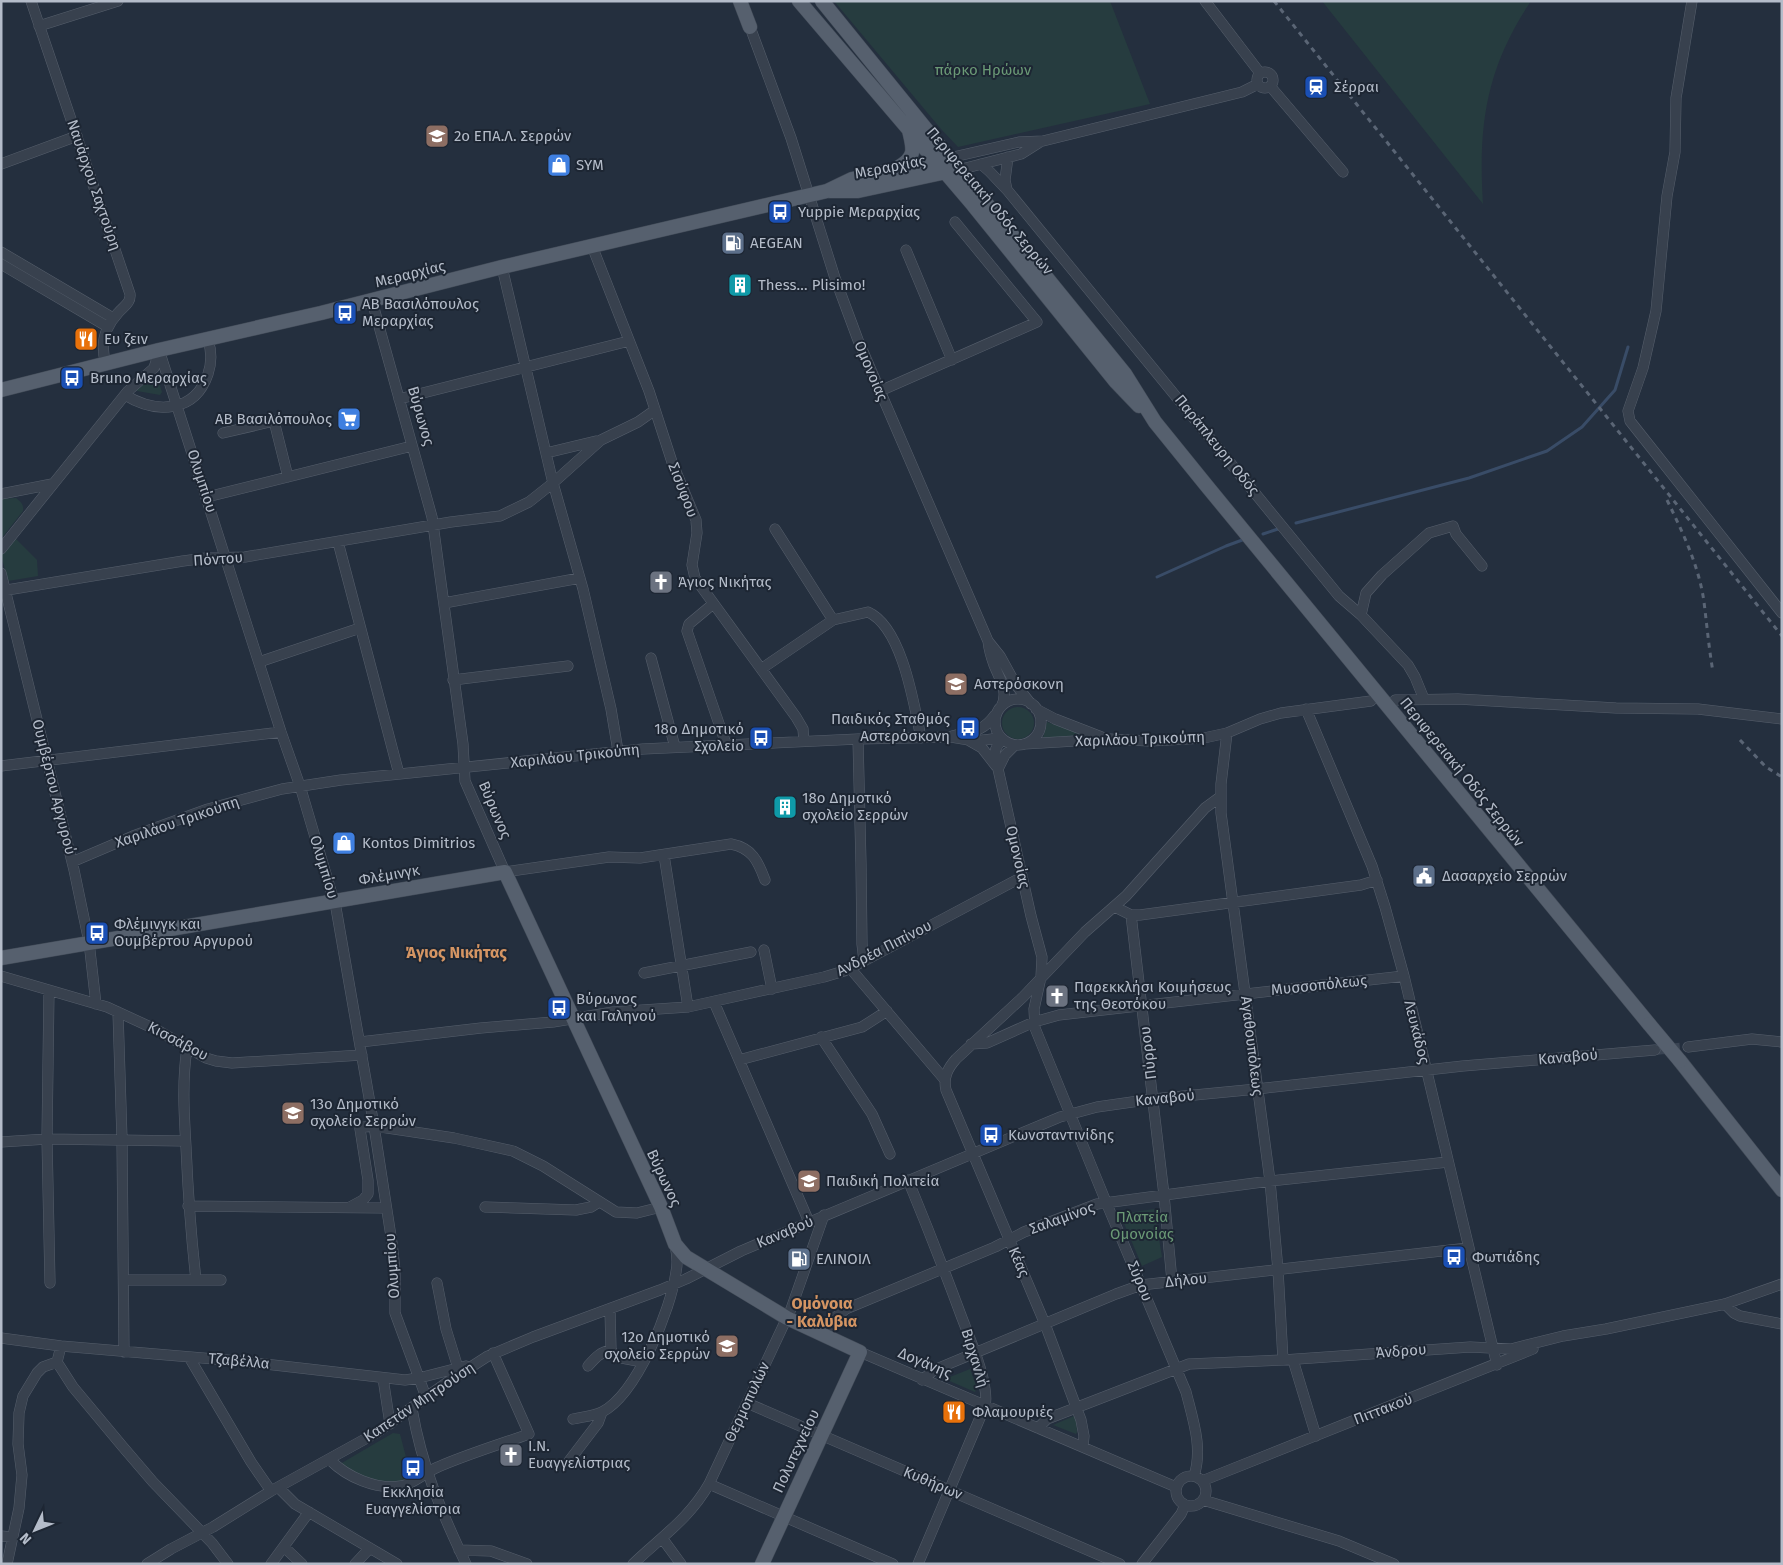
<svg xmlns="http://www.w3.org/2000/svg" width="1783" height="1565" font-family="'Fira Sans',sans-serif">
  <rect width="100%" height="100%" fill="#242f3e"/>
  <path fill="#263c3f" d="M 834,1 L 1110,1 L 1150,104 L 958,147 L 941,129 Z
    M 1322,1 L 1531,1 C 1486,68 1478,125 1483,204 Z
    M 150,377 L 155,377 L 158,380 L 162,392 L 160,395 L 137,391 L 136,388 Z
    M 16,498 C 21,502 24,504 23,511 L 1,539 L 1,499 Z
    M 15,538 L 37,560 L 38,576 L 8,581 L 1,555 Z
    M1002 723a16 16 0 1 1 32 0a16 16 0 1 1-32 0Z
    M 1047,722 L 1081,734 L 1081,735 L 1043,738 Z
    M 1154,1209 L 1162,1257 L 1142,1266 L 1120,1214 Z
    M 970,1369 L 977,1388 L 975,1392 L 945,1379 Z
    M 1074,1416 L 1076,1416 L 1077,1432 L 1076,1434 L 1053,1425 Z
    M 393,1433 L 400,1434 L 412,1480 C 387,1489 362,1477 340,1464 Z"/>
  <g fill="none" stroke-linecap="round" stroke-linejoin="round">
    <path stroke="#394c67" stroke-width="3" d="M 1296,523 L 1469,478 L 1547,451 L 1582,427 L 1615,390 L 1628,347
      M 1263,534 L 1278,529
      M 1157,577 L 1226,546 L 1245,539"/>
    <path stroke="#3a4453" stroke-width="10" stroke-dasharray="10 5" stroke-linecap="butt" d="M 1655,1050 L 1688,1047"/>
    <g stroke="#565f6c" stroke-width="11">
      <path id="minor" d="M 31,1 L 130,294 C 131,303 124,306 118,313 C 104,328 100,345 106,364
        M 1205,1 L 1260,73
        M 1692,1 L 1676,98 L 1675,152 L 1667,196 L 1656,311 L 1643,368 L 1628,411 L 1630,421 L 1782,613
        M 39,26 L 118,1
        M 750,27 L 791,138 L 835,278 L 858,340 L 988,641 C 989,650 991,657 994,665 C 1000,680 1009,692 1001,707
        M1257 80a8 8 0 1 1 16 0a8 8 0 1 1-16 0Z
        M 1270,86 L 1343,172
        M 949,158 L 1019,142 L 1043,141 L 1242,92 L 1258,84
        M 1,164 L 77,136
        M 981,164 L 990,172 L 1008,191 L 1339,596 L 1361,615 L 1408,665 L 1415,677 L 1424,699
        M 958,170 L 1021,154 L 1040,142
        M 1007,190 L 1005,180 L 1008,157
        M 592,246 L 649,391 L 672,462 L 696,520 L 697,533 L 692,565 L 695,578 L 796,717 L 803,729 L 804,741
        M 906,250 L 952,360
        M 1,252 L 113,318
        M 1,264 L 108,327
        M 502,267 L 553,483 L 601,440 L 638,422 L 655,410
        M 372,301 L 432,517 L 463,744 L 465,781 L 505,872 L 609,857 L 640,858 L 731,844 C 752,848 758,861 765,880
        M 159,350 L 281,732 L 300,786 L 336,908 L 374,1126 L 392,1243 L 395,1270 L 395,1313 L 426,1397
        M 880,391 L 1037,322 L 955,222
        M 125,395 C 156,414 195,413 208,374 C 212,362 212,352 208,340
        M 399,399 L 629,341
        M 223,433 L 274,421 L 288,477
        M 546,453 L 596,441
        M 1,494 L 52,484
        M 207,497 L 412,446
        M 338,542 L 399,774
        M 1,549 L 128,391 L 154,368 L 159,352
        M 1,573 L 74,870 L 89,942 L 96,1004
        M 1,591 L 183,561 L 206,558 L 245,557 L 451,522 L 500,516 L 529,502 L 553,483 L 583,589 L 611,709 L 618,751
        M 444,603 L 580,578
        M 713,604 L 689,624 L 687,631 L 726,744
        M 1361,615 L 1366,593 L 1382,575 L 1429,533 L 1453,526 L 1456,534 L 1482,566
        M 833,620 L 868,612 C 902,627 914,704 921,738
        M 988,641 L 1000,656 L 1016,685 L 1031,704
        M 651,658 L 675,747
        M 259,662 L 360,628
        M 761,669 L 833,620 L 775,529
        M 453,680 L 568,666
        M995 722a23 23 0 1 1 46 0a23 23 0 1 1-46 0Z
        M 1395,700 L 1458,699 L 1616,708 L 1698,709 L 1782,719
        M 1036,709 L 1055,719 L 1104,738
        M 1306,709 L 1372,866 L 1385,907 L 1404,976 L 1497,1365
        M 1227,733 L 1221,784 L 1221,813 L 1270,1181 L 1278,1270 L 1283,1360
        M 952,736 C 971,731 982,733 995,715
        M 858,739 L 861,864 L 862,944 L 864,961
        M 968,740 L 982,748 L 996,766
        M 1003,740 C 992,748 994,758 998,769 L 1031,916 L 1042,957 L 1041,977 L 1034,1009 L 1035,1028 L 1106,1202 L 1186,1392 C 1193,1420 1203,1448 1194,1476
        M 1024,744 L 1109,739 L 1150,741 L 1204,738 L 1227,733 L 1260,719 L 1281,713 L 1371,701
        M 1,766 L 281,732
        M 998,769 L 1005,755 L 1015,745
        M 664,855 L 688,1007
        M 72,862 L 133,836 L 208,809 L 282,789 L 341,780 L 643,749 L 858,739 L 951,737 L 975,741 L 1001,738
        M 1115,907 L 1131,915 L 1140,915 L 1361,885 L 1377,880
        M 1131,915 L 1164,1195 L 1172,1281
        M 764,950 L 772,989
        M 850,968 L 945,1080
        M 644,973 L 751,952
        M 1,976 L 107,1007 L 157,1030 L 206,1058 L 216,1061 L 232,1063 L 362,1055
        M 49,991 L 47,1139 L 50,1283
        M 714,1002 L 809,1222
        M 118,1012 L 122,1139 L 124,1352
        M 821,1037 L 872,1114 L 890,1154
        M 360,1042 L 481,1028 L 553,1022 L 613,1012 L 688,1007 L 824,977 L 844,971 L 864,961 L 1022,877
        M 971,1044 L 987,1043 L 1034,1022 L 1059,1015 L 1404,976
        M 1688,1047 L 1752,1039 L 1782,1042
        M 187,1048 C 182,1081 184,1113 186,1147 C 188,1192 191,1236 196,1280
        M 739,1060 L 862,1027 L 887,1011
        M 1,1142 L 47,1139 L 185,1141
        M 908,1180 C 927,1226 945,1272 962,1318 C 970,1339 990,1385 985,1406 L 918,1564
        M 188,1206 L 386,1208
        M 350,1207 L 363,1200 L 368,1194 L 368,1180 L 360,1129 L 364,1127 L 374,1126 L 454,1138 L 513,1151 L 543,1166 L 616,1212 L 637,1213 L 661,1207
        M 485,1207 L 576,1210 L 591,1207 L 599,1202
        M 124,1280 L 221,1280
        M 437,1283 L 446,1329 L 458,1368
        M 1725,1304 L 1734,1313 L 1740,1316 L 1782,1324
        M 610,1309 L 611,1350 L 616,1357 L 643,1362
        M 823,1335 L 833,1319 L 846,1309 L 995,1247 L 1024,1232 L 1097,1204 L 1270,1181 L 1448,1162
        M 1,1338 L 61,1346 L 238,1361 L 405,1380 L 419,1378 L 466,1366
        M 860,1352 L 1176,1487
        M 189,1357 L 251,1462 L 271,1491
        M 1293,1360 L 1316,1436
        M 57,1362 L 73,1387 L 123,1447 L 153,1482 L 212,1543 L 228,1564
        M 588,1366 C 595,1358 600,1352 611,1350
        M 383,1378 L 390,1424
        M 922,1380 L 934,1370 L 1116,1294 L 1141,1285 L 1468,1248
        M 747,1403 L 1120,1564
        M 412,1409 C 422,1467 441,1511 466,1564
        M 573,1419 C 582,1417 594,1416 602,1412 C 637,1394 671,1309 676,1272 C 678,1263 677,1254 675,1245
        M 1038,1428 L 1047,1419 L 1189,1364 L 1283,1360 L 1470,1347 L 1511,1349 L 1563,1336 L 1606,1329 L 1725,1304 L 1782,1284
        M 1083,1447 L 1084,1436 L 1081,1420 L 1045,1324 L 946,1090 C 943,1077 948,1068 956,1059 L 1023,997 L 1085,932 L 1126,896 L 1205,808 L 1220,797
        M 330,1460 C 347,1477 376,1490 401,1486 C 414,1484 425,1472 438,1467 C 468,1454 498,1445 529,1434 L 493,1353
        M 569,1461 L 598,1423 L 602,1412
        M1176 1491a15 15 0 1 1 30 0a15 15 0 1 1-30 0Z
        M 1202,1481 L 1533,1349
        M 709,1484 L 893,1564
        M 279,1488 L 295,1504 L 397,1564
        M 1203,1500 L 1339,1541 L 1394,1564
        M 1,1536 L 11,1537
        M 662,1538 L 681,1564
        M 284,1547 L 302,1564
        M 459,1550 L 491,1551 L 527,1564
        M 7,1564 L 19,1508 L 22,1475 L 18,1444 L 19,1413 L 23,1396 L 37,1373 L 43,1367 L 57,1362 L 61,1346
        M 147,1564 L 171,1549 L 213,1527 L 271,1491 L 376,1433 L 449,1381 L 488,1356 L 533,1337 L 660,1290 L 686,1279 L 741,1251 L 1060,1117 L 1097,1107 L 1153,1099 L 1257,1089 L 1463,1066 L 1655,1050
        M 271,1564 L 309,1512
        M 355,1564 L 370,1548
        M 633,1564 C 661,1537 689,1519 709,1484 L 791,1309 L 824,1215
        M 1142,1564 L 1181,1514 L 1185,1505"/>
    </g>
    <g stroke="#414a57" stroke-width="15">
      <path id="major" d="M 740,1 L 750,27
        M 799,1 L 973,205 L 1116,382 L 1139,406
        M 822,1 L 1125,374 L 1155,422 L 1206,485 L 1649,1024
        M 899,167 C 917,156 913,148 909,130
        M 830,191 L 858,191 L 951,171
        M 1,390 L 159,350 L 321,313 L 502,267 L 827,191 L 852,179 L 949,158
        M 1,958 L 505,872 L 661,1207 L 675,1244 L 686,1257 L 787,1318 L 860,1352 L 762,1564
        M 1680,1061 L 1782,1190"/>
    </g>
    <use href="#minor" stroke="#38414e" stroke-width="10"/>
    <use href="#major" stroke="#56606e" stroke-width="14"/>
    <path stroke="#5a6575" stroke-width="3" stroke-dasharray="5 5" stroke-linecap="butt" d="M 1274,1 L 1782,636
      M 1667,500 C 1683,533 1699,566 1704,602 C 1707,626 1709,649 1713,672
      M 1740,740 L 1766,767 L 1782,777"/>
    <g stroke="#414a57" stroke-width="15" stroke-linecap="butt">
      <path id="major-bridge" d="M 1649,1024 L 1680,1061"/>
    </g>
    <use href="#major-bridge" stroke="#56606e" stroke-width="14"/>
  </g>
  <defs>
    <g id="station-square" transform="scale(1.25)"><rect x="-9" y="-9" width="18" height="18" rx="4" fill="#1a4fb4" stroke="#1d2633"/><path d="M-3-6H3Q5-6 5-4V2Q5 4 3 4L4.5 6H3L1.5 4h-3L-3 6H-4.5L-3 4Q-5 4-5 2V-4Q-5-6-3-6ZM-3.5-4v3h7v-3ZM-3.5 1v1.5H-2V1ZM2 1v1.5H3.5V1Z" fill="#fff"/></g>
    <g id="school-square" transform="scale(1.25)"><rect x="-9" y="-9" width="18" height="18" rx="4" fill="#8d6e63" stroke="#1d2633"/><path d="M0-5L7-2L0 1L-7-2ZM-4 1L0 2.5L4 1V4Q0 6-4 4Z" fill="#fff"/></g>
    <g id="shop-square" transform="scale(1.25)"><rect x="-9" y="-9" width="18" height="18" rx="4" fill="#3f7fe0" stroke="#1d2633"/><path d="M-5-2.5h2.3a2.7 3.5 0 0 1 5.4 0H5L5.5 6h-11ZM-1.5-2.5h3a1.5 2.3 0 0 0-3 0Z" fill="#fff"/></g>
    <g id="bus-square" transform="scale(1.25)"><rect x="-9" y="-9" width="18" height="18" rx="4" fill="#1a4fb4" stroke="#1d2633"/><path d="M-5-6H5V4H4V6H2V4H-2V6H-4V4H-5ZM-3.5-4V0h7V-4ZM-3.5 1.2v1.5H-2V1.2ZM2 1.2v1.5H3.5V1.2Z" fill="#fff"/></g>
    <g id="fuel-square" transform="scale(1.25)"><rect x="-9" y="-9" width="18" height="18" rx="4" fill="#5c6f8a" stroke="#1d2633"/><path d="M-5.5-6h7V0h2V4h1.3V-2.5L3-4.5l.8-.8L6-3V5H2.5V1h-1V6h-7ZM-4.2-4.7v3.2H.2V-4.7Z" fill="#fff"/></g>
    <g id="building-square" transform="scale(1.25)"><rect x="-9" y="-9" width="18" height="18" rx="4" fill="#0f9aa8" stroke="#1d2633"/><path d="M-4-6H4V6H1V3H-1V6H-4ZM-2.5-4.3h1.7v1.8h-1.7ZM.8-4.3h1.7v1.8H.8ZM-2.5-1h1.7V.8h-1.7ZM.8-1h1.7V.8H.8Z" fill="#fff"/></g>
    <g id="restaurant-square" transform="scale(1.25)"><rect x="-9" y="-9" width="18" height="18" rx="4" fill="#e8710a" stroke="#1d2633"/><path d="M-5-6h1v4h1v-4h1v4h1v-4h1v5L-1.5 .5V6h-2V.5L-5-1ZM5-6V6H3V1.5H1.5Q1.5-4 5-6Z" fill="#fff"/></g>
    <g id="supermarket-square" transform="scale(1.25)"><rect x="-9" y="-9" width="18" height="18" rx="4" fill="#3f7fe0" stroke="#1d2633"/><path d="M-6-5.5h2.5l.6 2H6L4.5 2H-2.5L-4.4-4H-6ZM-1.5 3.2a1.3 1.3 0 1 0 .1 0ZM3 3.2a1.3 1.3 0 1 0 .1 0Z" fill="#fff"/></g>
    <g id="church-square" transform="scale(1.25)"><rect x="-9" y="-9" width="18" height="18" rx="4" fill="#6b7280" stroke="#1d2633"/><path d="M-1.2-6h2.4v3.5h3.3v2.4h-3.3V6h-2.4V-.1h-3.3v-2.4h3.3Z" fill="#fff"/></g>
    <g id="civic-square" transform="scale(1.25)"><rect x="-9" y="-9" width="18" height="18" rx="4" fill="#5c6f8a" stroke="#1d2633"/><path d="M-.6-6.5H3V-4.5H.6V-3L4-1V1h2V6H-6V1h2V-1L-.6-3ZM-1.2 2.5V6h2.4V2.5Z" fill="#fff"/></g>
  </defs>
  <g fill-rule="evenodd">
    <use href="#station-square" x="1316" y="87"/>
    <use href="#school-square" x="437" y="136"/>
    <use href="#shop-square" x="559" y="165"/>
    <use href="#bus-square" x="780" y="212"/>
    <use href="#fuel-square" x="733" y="243"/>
    <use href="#building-square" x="740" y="285"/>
    <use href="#bus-square" x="345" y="313"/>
    <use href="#restaurant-square" x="86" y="339"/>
    <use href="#bus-square" x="72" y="378"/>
    <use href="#supermarket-square" x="349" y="419"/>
    <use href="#church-square" x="661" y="582"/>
    <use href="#school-square" x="956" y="684"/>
    <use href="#bus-square" x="968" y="728"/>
    <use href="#bus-square" x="761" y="738"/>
    <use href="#building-square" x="785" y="807"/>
    <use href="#shop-square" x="344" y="843"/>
    <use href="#civic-square" x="1424" y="876"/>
    <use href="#bus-square" x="97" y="933"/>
    <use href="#church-square" x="1057" y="996"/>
    <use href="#bus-square" x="559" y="1008"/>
    <use href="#school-square" x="293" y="1113"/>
    <use href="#bus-square" x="991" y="1135"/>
    <use href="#school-square" x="809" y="1181"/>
    <use href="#bus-square" x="1454" y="1257"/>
    <use href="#fuel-square" x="799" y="1259"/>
    <use href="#school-square" x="727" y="1346"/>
    <use href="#restaurant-square" x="954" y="1412"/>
    <use href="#church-square" x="511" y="1455"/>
    <use href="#bus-square" x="413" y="1468"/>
  </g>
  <g text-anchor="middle" stroke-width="4" stroke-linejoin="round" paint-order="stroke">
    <g font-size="15" fill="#6b9a76" stroke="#1d2633">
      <text x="983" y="75">πάρκο Ηρώων</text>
      <text x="1142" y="1222">Πλατεία<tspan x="1142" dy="17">Ομονοίας</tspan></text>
    </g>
    <g font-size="15" fill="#b4bcc9" stroke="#1d2633" text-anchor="start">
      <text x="1334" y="92">Σέρραι</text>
      <text x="454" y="141">2ο ΕΠΑ.Λ. Σερρών</text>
      <text x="576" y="170">SYM</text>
      <text x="798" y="217">Yuppie Μεραρχίας</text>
      <text x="750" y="248">AEGEAN</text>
      <text x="758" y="290">Thess… Plisimo!</text>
      <text x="362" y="309">ΑΒ Βασιλόπουλος<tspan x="362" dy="17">Μεραρχίας</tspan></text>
      <text x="104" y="344">Ευ ζειν</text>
      <text x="90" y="383">Bruno Μεραρχίας</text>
      <text x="332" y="424" text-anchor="end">ΑΒ Βασιλόπουλος</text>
      <text x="678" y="587">Άγιος Νικήτας</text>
      <text x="974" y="689">Αστερόσκονη</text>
      <text x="950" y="724" text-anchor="end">Παιδικός Σταθμός<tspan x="950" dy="17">Αστερόσκονη</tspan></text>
      <text x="744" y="734" text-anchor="end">18ο Δημοτικό<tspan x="744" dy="17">Σχολείο</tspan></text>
      <text x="802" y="803">18ο Δημοτικό<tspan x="802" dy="17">σχολείο Σερρών</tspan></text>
      <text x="362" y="848">Kontos Dimitrios</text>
      <text x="1442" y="881">Δασαρχείο Σερρών</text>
      <text x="114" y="929">Φλέμινγκ και<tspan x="114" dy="17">Ουμβέρτου Αργυρού</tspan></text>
      <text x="1074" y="992">Παρεκκλήσι Κοιμήσεως<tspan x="1074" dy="17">της Θεοτόκου</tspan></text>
      <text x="576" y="1004">Βύρωνος<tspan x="576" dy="17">και Γαληνού</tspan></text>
      <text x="310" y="1109">13ο Δημοτικό<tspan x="310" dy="17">σχολείο Σερρών</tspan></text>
      <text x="1008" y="1140">Κωνσταντινίδης</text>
      <text x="826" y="1186">Παιδική Πολιτεία</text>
      <text x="1472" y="1262">Φωτιάδης</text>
      <text x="816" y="1264">ΕΛΙΝΟΙΛ</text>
      <text x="710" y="1342" text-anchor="end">12ο Δημοτικό<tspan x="710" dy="17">σχολείο Σερρών</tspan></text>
      <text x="972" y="1417">Φλαμουριές</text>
      <text x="528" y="1451">Ι.Ν.<tspan x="528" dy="17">Ευαγγελίστριας</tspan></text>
      <text x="413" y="1497" text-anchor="middle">Εκκλησία<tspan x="413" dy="17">Ευαγγελίστρια</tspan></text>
    </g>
    <g font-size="15" fill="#b4bcc9" stroke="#1d2633">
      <text transform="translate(890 167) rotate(-11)" y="5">Μεραρχίας</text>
      <text transform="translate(94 185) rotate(71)" y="5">Ναυάρχου Σαχτούρη</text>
      <text transform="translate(990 201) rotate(50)" y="5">Περιφερειακή Οδός Σερρών</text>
      <text transform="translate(410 274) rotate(-14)" y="5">Μεραρχίας</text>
      <text transform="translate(871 371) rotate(67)" y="5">Ομονοίας</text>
      <text transform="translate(421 416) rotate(74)" y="5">Βύρωνος</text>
      <text transform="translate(1217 445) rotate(51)" y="5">Παράπλευρη Οδός</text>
      <text transform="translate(202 481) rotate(72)" y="5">Ολυμπίου</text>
      <text transform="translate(683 490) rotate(69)" y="5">Σισύφου</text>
      <text transform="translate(218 559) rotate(-4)" y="5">Πόντου</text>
      <text transform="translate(1140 739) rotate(-2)" y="5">Χαριλάου Τρικούπη</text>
      <text transform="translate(575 756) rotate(-6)" y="5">Χαριλάου Τρικούπη</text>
      <text transform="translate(1462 772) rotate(51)" y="5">Περιφερειακή Οδός Σερρών</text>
      <text transform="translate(54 787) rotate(76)" y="5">Ουμβέρτου Αργυρού</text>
      <text transform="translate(495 810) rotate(67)" y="5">Βύρωνος</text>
      <text transform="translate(177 822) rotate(-19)" y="5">Χαριλάου Τρικούπη</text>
      <text transform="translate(1018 857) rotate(77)" y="5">Ομονοίας</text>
      <text transform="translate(324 867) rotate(73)" y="5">Ολυμπίου</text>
      <text transform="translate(389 875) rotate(-10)" y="5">Φλέμινγκ</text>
      <text transform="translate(884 948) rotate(-27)" y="5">Ανδρέα Πιπίνου</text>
      <text transform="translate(1319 985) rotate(-6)" y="5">Μυσσοπόλεως</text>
      <text transform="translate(1417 1032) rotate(76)" y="5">Λευκάδος</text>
      <text transform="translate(178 1041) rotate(28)" y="5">Κισσάβου</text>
      <text transform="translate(1252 1046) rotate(83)" y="5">Αγαθουπόλεως</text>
      <text transform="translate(1148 1053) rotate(-97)" y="5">Πύρρου</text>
      <text transform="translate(1568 1057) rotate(-5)" y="5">Καναβού</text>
      <text transform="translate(1165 1098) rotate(-6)" y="5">Καναβού</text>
      <text transform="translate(664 1178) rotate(65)" y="5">Βύρωνος</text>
      <text transform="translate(1062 1218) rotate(-20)" y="5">Σαλαμίνος</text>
      <text transform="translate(785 1232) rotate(-23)" y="5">Καναβού</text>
      <text transform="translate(1019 1262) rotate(67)" y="5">Κέας</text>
      <text transform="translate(392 1266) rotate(-94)" y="5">Ολυμπίου</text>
      <text transform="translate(1186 1280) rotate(-6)" y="5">Δήλου</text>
      <text transform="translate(1140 1281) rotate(67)" y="5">Σύρου</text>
      <text transform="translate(1401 1351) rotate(-4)" y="5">Άνδρου</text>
      <text transform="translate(975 1358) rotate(73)" y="5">Βιρχανλή</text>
      <text transform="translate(239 1361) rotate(5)" y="5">Τζαβέλλα</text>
      <text transform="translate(925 1363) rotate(23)" y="5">Δογάνης</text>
      <text transform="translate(419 1402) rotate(-34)" y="5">Καπετάν Μητρούση</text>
      <text transform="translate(747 1402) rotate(-65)" y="5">Θερμοπυλών</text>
      <text transform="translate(1383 1409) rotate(-21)" y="5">Πιττακού</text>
      <text transform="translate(796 1451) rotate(-65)" y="5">Πολυτεχνείου</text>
      <text transform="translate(933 1483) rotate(23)" y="5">Κυθήρων</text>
    </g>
    <g font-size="16" font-weight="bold" fill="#d59563" stroke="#1d2633">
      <text x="456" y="958">Άγιος Νικήτας</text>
      <text x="822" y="1309">Ομόνοια<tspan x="822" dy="18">- Καλύβια</tspan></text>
    </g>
  </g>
  <rect width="1783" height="1565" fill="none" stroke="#b4bcc9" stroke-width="5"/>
  <g transform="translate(35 1530) rotate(227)" stroke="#1d2633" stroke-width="4" paint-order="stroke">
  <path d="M0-4L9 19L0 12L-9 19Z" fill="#b4bcc9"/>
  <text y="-8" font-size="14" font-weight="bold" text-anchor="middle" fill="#b4bcc9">N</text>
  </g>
</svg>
